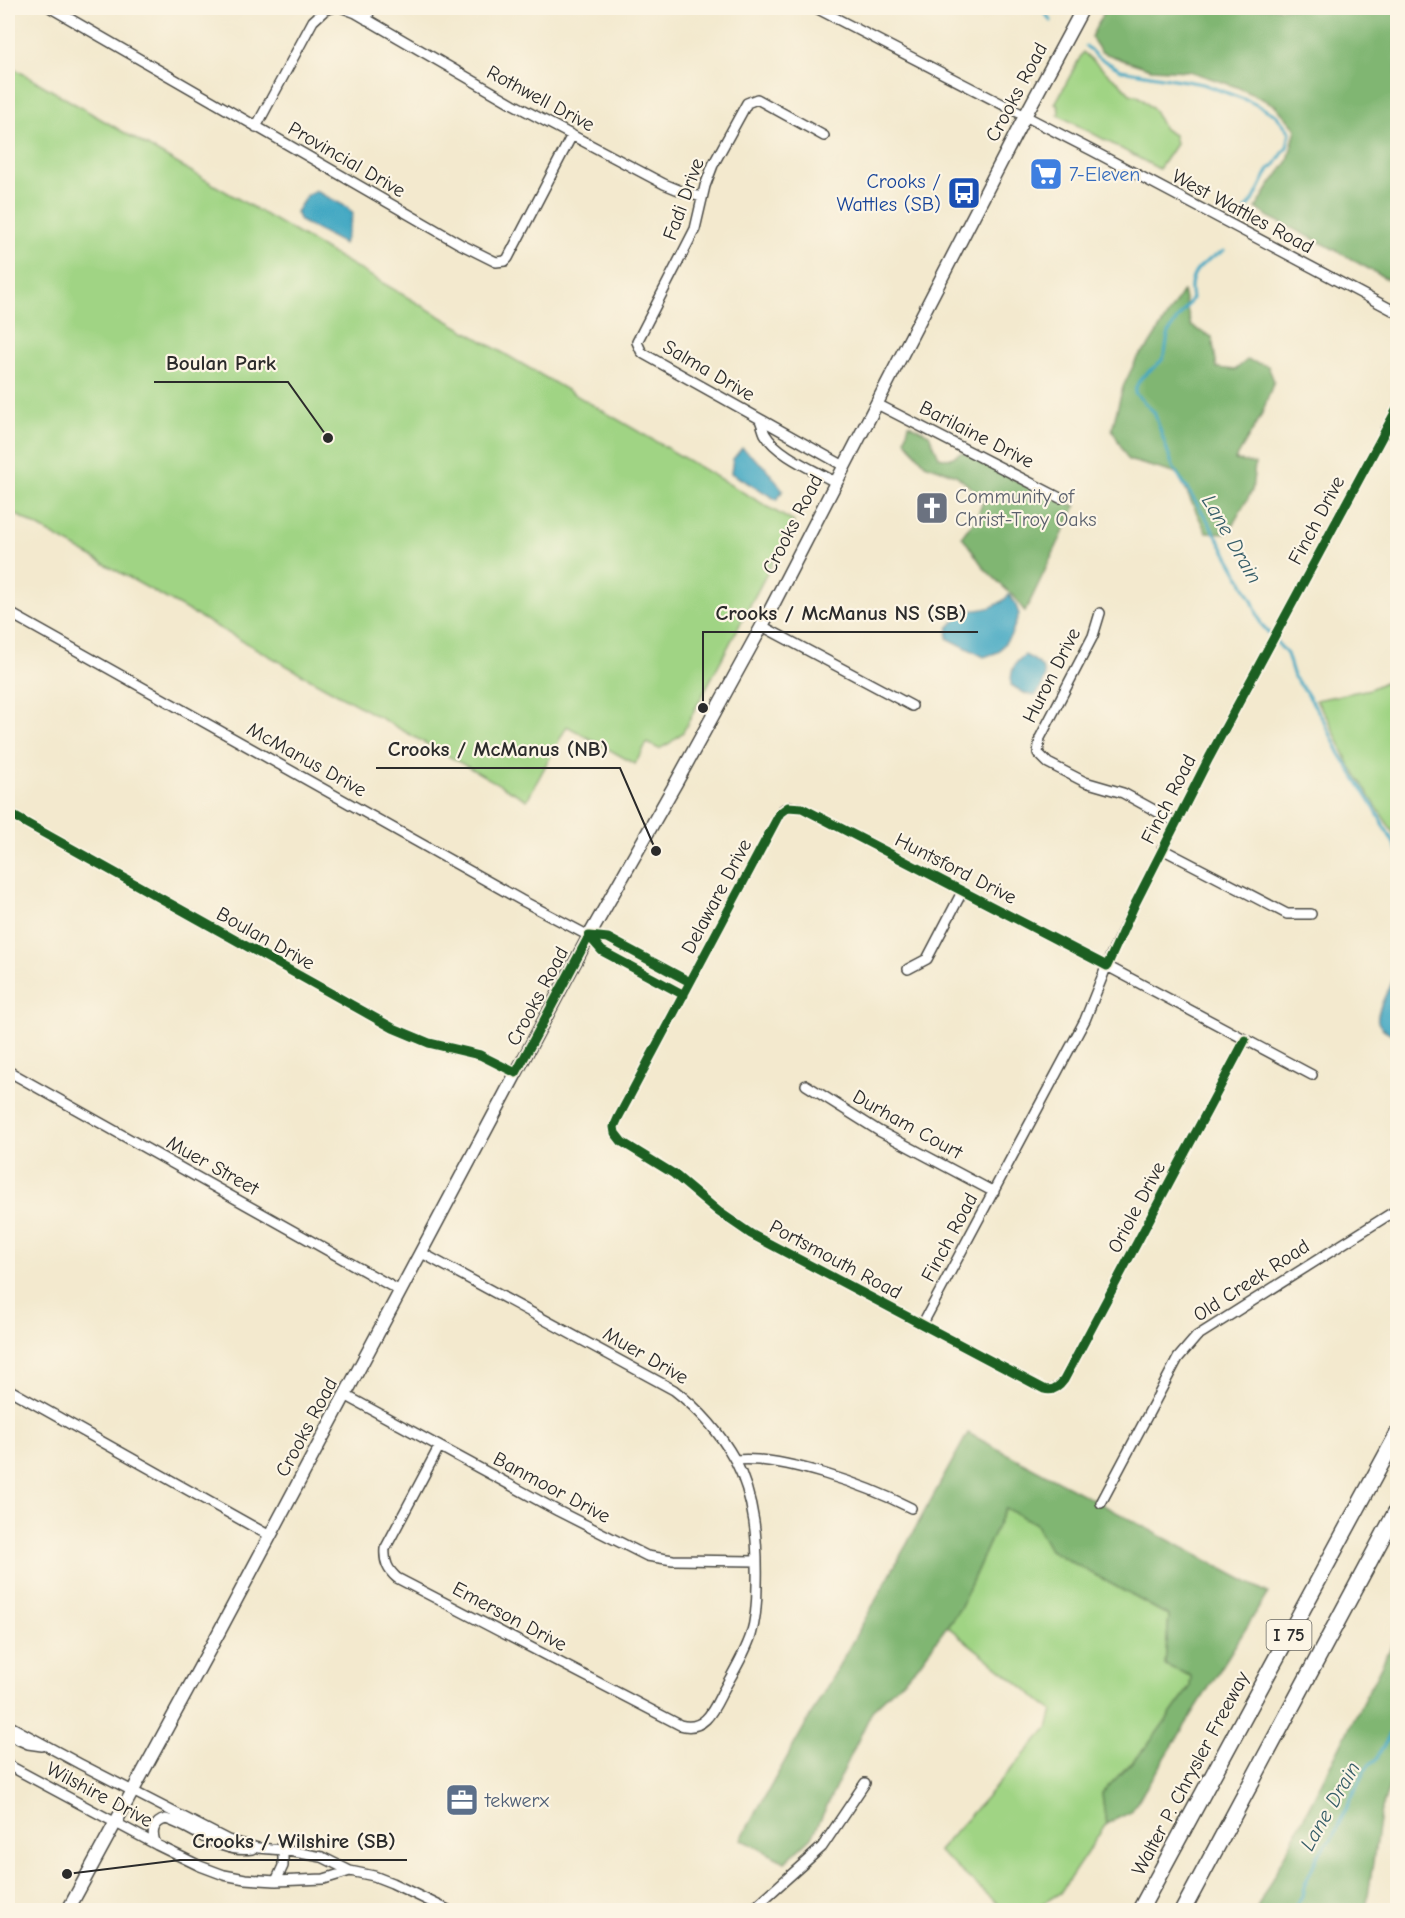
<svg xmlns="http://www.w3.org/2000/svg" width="1405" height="1918" font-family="'Comic Neue',sans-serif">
  <rect width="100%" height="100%" fill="#fcf5e5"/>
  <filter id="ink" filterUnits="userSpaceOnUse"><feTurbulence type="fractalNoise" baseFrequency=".0167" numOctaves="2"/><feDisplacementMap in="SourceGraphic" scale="12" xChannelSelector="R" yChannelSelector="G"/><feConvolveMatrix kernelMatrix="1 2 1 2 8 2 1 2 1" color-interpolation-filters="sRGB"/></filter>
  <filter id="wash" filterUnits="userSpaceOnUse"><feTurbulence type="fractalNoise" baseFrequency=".008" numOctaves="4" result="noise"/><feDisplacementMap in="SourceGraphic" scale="24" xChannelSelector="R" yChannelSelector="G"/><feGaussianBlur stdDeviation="1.35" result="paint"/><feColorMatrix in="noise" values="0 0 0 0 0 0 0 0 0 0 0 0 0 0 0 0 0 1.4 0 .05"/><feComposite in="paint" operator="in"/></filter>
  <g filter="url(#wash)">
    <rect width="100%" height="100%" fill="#f3e9ce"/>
    <path fill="#a0d484" stroke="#668058" stroke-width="1.5" d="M 1083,52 L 1108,74 L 1119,82 L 1130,94 L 1138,96 L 1154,110 L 1164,129 L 1174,135 L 1176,144 L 1159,169 L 1058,115 L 1059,112 L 1058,106 L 1055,104 Z
      M 8,65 L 794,522 L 683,732 L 670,743 L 659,749 L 647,743 L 635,764 L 567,726 L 527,800 L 8,510 Z
      M 1397,676 L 1397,839 L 1348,762 L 1328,719 L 1316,700 L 1370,689 Z
      M 1005,1508 L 1035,1523 L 1050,1550 L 1169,1616 L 1165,1665 L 1191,1676 L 1190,1687 L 1148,1745 L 1102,1793 L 1106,1824 L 1060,1893 L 1032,1910 L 1005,1910 L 938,1851 L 1048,1728 L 1053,1711 L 947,1626 L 960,1608 Z"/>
    <path fill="#80b672" stroke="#56704e" stroke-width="1.5" d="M 1106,8 L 1397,8 L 1398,268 L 1387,279 L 1326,245 L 1269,217 L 1256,208 L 1269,187 L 1288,161 L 1296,129 L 1275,105 L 1237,87 L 1189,71 L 1151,69 L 1123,60 L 1101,52 L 1091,37 Z
      M 1183,291 L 1191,326 L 1212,337 L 1217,368 L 1235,370 L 1247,360 L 1268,366 L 1274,381 L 1261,416 L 1235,460 L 1255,464 L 1252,491 L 1228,533 L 1206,532 L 1178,474 L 1128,460 L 1112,429 L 1123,387 L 1137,358 L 1148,347 Z
      M 909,424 L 929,434 L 939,457 L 949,459 L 963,452 L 1044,495 L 1076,506 L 1025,612 L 1016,599 L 984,568 L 962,536 L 977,517 L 984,499 L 956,475 L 925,464 L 905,440 Z
      M 968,1433 L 1268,1593 L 1131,1812 L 1106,1824 L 1102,1793 L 1148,1745 L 1190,1687 L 1191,1676 L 1165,1665 L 1169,1616 L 1050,1550 L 1035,1523 L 1005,1508 L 960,1608 L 917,1667 L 873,1709 L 812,1837 L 785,1862 L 741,1839 L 873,1605 Z
      M 1397,1635 L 1397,1764 L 1380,1814 L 1366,1910 L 1256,1910 Z"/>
    <path fill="#43a8c3" stroke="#376a77" stroke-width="1.5" d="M 316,191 L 347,207 L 353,214 L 344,244 L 300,221 L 296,212 L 307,195 Z
      M 742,448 L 765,467 L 783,490 L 777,500 L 731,473 L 733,459 Z
      M 1009,595 L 1015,603 L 1019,614 L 1011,635 L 998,652 L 984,657 L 947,638 L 948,628 L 964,611 C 983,610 996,609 1009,595 Z
      M 1025,655 C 1047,666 1051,676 1035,696 L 1026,694 L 1011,685 C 1011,671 1013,663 1025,655 Z
      M 1397,971 L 1397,1036 C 1372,1027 1375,1018 1385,996 C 1389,988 1392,978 1397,971 Z"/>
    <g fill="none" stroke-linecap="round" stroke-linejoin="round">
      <path stroke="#43a8c3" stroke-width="3" d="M 1041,8 L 1051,21
        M 1086,46 L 1096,56 L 1121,70 L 1203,84 L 1249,101 L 1276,115 L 1290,132 L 1287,147 L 1274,166 L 1269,169 L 1253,201 L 1246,209
        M 1224,251 C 1204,261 1186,272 1192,298 C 1186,311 1175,319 1169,333 C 1165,342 1168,353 1161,361 C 1151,372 1137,375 1135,393 L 1154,412 L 1173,467 L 1208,521 L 1238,574 L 1252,600 L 1261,624 L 1287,654 L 1294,677 L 1306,692 L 1324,721 L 1340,754 L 1373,806 L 1398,851
        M 1293,1910 L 1302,1896 L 1305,1884 L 1318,1855 L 1332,1838 L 1365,1770 L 1377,1758 L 1398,1719"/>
    </g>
  </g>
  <g filter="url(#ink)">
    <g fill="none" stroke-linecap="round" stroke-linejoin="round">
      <g stroke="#494843" stroke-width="12">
        <path id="minor" d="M 51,8 L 460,244 L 496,262 L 505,261 L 508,258 L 572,135
          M 343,8 L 356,13 L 513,104 L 664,184 L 686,193 L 702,197
          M 816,8 L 1091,150 L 1398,313
          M 367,20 L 370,8
          M 256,127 L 313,21 L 325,10 L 332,8
          M 824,136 L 757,99 L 747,103 L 713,165 L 705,186 L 695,229 L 637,342 L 641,351 L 644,354 L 844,466
          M 877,404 L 1060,498
          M 760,420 C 762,424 763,430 765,434 C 777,455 814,470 835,482
          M 1385,430 L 1398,436
          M 8,612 L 521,900 L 589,936 L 602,951 L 684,995
          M 1100,613 L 1093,636 L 1040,738 L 1038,753 L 1048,763 L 1085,782 L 1123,793 L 1176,822
          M 762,626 L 912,706
          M 8,813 L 393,1028 L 429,1043 L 480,1055 L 516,1073
          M 1162,849 L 1287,914 L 1311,914
          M 589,936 L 608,938 L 690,982
          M 908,969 L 927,959 L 962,892
          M 1245,1040 L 1064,1380 C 1059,1387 1053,1392 1044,1389 L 751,1234 L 719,1212 L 674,1174 L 622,1142 L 615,1133 L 614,1127 L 618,1118 L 780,813 C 786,805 793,806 802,808 L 1107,966 L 1312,1075
          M 8,1071 L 400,1291
          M 806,1085 L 879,1131 L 994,1192
          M 420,1252 L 674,1390 C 700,1410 719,1431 735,1460 C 783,1455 868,1486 911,1508
          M 922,1325 L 1085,1020 L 1111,955 L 1135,904 L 1209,758 L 1398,407
          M 8,1389 L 270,1536
          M 345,1395 L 558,1511 L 647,1556 L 673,1560 L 757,1561
          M 439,1447 L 385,1549 C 384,1562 388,1570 397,1578 L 680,1725 C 704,1732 713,1711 722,1693 C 732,1674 744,1656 751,1635 C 756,1619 757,1602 757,1585 C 758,1543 755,1498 735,1460
          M 1101,1503 L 1178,1358 L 1197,1336 L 1398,1209
          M 8,1725 L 80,1764 L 228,1840 L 258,1848 L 283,1850 L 322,1857 L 350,1871 L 374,1876 L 392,1883 L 448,1910
          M 8,1735 L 28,1744 L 42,1746
          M 8,1765 L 157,1845 L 200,1866 L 224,1875 L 245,1879 L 276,1881 L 324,1879 L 350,1871
          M 157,1845 C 150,1834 153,1822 166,1819 C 195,1828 220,1854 252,1849
          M 276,1881 L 283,1866 L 283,1850
          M 752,1910 L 822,1847 L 865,1783"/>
      </g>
      <g stroke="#494843" stroke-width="15">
        <path id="major" d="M 68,1910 L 219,1632 L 589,936 L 677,781 L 762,626 L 1025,116 L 1083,8"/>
      </g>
      <g stroke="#494843" stroke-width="18">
        <path id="highway" d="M 1140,1910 L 1398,1433
          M 1183,1910 L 1398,1508"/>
      </g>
      <use href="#minor" stroke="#fff" stroke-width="9"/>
      <use href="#major" stroke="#fff" stroke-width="12"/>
      <use href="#highway" stroke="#fff" stroke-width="15"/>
      <g stroke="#fcf5e5" stroke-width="13">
        <path id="cycleway" d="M 8,813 L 393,1028 L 429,1043 L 480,1055 L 516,1073 L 589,936
          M 589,936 L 608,938 L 690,982
          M 589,936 L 602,951 L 684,995
          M 1245,1040 L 1064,1380 C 1059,1387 1053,1392 1044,1389 L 751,1234 L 719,1212 L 674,1174 L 622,1142 L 615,1133 L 614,1127 L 618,1118 L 780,813 L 788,807 L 802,808 L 1107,966 L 1135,904 L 1209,758 L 1398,407"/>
      </g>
      <use href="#cycleway" stroke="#1b5e20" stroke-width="9"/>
    </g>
  </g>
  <defs>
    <g id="supermarket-square" transform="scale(1.725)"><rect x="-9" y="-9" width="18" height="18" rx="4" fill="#3f7fe0" stroke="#fcf5e5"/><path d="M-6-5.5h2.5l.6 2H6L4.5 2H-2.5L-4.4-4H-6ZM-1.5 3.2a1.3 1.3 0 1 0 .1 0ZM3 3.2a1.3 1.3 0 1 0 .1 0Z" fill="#fff"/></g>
    <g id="bus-square" transform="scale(1.725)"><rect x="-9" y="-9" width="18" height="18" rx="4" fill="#1a4fb4" stroke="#fcf5e5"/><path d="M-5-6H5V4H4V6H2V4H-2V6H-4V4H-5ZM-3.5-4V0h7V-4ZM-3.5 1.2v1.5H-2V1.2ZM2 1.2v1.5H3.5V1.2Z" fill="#fff"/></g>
    <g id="church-square" transform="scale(1.725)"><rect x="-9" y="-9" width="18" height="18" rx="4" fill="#6b7280" stroke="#fcf5e5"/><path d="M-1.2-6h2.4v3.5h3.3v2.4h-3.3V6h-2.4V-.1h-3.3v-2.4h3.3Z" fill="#fff"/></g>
    <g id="office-square" transform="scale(1.725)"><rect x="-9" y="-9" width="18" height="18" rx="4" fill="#5c6f8a" stroke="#fcf5e5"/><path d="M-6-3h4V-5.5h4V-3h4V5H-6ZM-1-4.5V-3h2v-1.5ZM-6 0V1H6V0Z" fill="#fff"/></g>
  </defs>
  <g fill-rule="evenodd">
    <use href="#supermarket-square" x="1046" y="174"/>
    <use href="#bus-square" x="964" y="193"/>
    <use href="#church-square" x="932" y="508"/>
    <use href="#office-square" x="462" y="1800"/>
  </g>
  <g text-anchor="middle" stroke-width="4.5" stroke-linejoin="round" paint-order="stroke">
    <rect fill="#fcf5e5" stroke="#6a6863" stroke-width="1.5" x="1266.5" y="1620" width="45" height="30" rx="4.5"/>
    <g font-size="18" font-weight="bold" fill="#2b2b2b">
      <text x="1289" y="1641">I 75</text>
    </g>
    <g font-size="20" fill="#2b2b2b" stroke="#fcf5e5">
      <text transform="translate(1016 92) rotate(-62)" y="7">Crooks Road</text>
      <text transform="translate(541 98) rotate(28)" y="7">Rothwell Drive</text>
      <text transform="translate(347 159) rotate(30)" y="7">Provincial Drive</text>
      <text transform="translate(683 199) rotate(-70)" y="7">Fadi Drive</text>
      <text transform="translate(1243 211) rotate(28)" y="7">West Wattles Road</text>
      <text transform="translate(709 370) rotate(30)" y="7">Salma Drive</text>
      <text transform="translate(977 434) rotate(27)" y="7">Barilaine Drive</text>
      <text transform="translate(1316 520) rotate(-62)" y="7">Finch Drive</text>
      <text transform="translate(792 524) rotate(-63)" y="7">Crooks Road</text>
      <text transform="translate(1051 675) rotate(-63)" y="7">Huron Drive</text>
      <text transform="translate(307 759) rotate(29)" y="7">McManus Drive</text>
      <text transform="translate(1168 799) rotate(-63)" y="7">Finch Road</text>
      <text transform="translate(956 868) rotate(27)" y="7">Huntsford Drive</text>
      <text transform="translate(716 896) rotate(-62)" y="7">Delaware Drive</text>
      <text transform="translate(266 938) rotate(29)" y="7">Boulan Drive</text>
      <text transform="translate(537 996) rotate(-62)" y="7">Crooks Road</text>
      <text transform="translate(908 1124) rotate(29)" y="7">Durham Court</text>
      <text transform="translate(213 1165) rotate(29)" y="7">Muer Street</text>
      <text transform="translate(1136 1207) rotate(-62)" y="7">Oriole Drive</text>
      <text transform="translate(949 1237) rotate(-62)" y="7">Finch Road</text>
      <text transform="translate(836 1259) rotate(28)" y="7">Portsmouth Road</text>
      <text transform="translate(1251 1280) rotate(-33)" y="7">Old Creek Road</text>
      <text transform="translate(646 1355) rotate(30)" y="7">Muer Drive</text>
      <text transform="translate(306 1427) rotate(-62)" y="7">Crooks Road</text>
      <text transform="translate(552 1487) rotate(28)" y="7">Banmoor Drive</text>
      <text transform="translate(510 1616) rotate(28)" y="7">Emerson Drive</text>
      <text transform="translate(1190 1773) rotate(-62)" y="7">Walter P. Chrysler Freeway</text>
      <text transform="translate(100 1794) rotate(28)" y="7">Wilshire Drive</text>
    </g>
    <g font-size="20" fill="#366cbe" stroke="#fcf5e5" text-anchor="start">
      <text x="1069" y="181">7-Eleven</text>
    </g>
    <g font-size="20" fill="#164399" stroke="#fcf5e5" text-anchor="end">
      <text x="941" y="188">Crooks /<tspan x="941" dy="23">Wattles (SB)</tspan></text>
    </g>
    <g font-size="20" fill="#5b616d" stroke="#fcf5e5" text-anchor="start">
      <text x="955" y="503">Community of<tspan x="955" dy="23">Christ-Troy Oaks</tspan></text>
    </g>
    <g font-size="20" fill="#4e5e75" stroke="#fcf5e5" text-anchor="start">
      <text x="485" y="1807">tekwerx</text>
    </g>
    <g font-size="21" font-style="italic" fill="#355d68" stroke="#fcf5e5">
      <text transform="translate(1232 539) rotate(60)" y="7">Lane Drain</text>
      <text transform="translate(1330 1806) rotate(-60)" y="7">Lane Drain</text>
    </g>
  </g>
  <path fill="none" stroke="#2b2b2b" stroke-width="2" d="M328 438L288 382H154M703 708L703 632H978M656 851L620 768H376M67 1874L180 1860H407"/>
  <g fill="#2b2b2b" stroke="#fcf5e5" stroke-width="2">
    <circle cx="328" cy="438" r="6"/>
    <circle cx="703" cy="708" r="6"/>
    <circle cx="656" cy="851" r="6"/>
    <circle cx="67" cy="1874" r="6"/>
  </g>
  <g font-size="21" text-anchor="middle" font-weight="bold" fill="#2b2b2b" stroke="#fcf5e5" stroke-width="4.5" stroke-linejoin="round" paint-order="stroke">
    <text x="221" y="370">Boulan Park</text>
    <text x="841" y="620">Crooks / McManus NS (SB)</text>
    <text x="498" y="756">Crooks / McManus (NB)</text>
    <text x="294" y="1848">Crooks / Wilshire (SB)</text>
  </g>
  <rect width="1405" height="1918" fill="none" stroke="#fcf5e5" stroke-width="30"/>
</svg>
